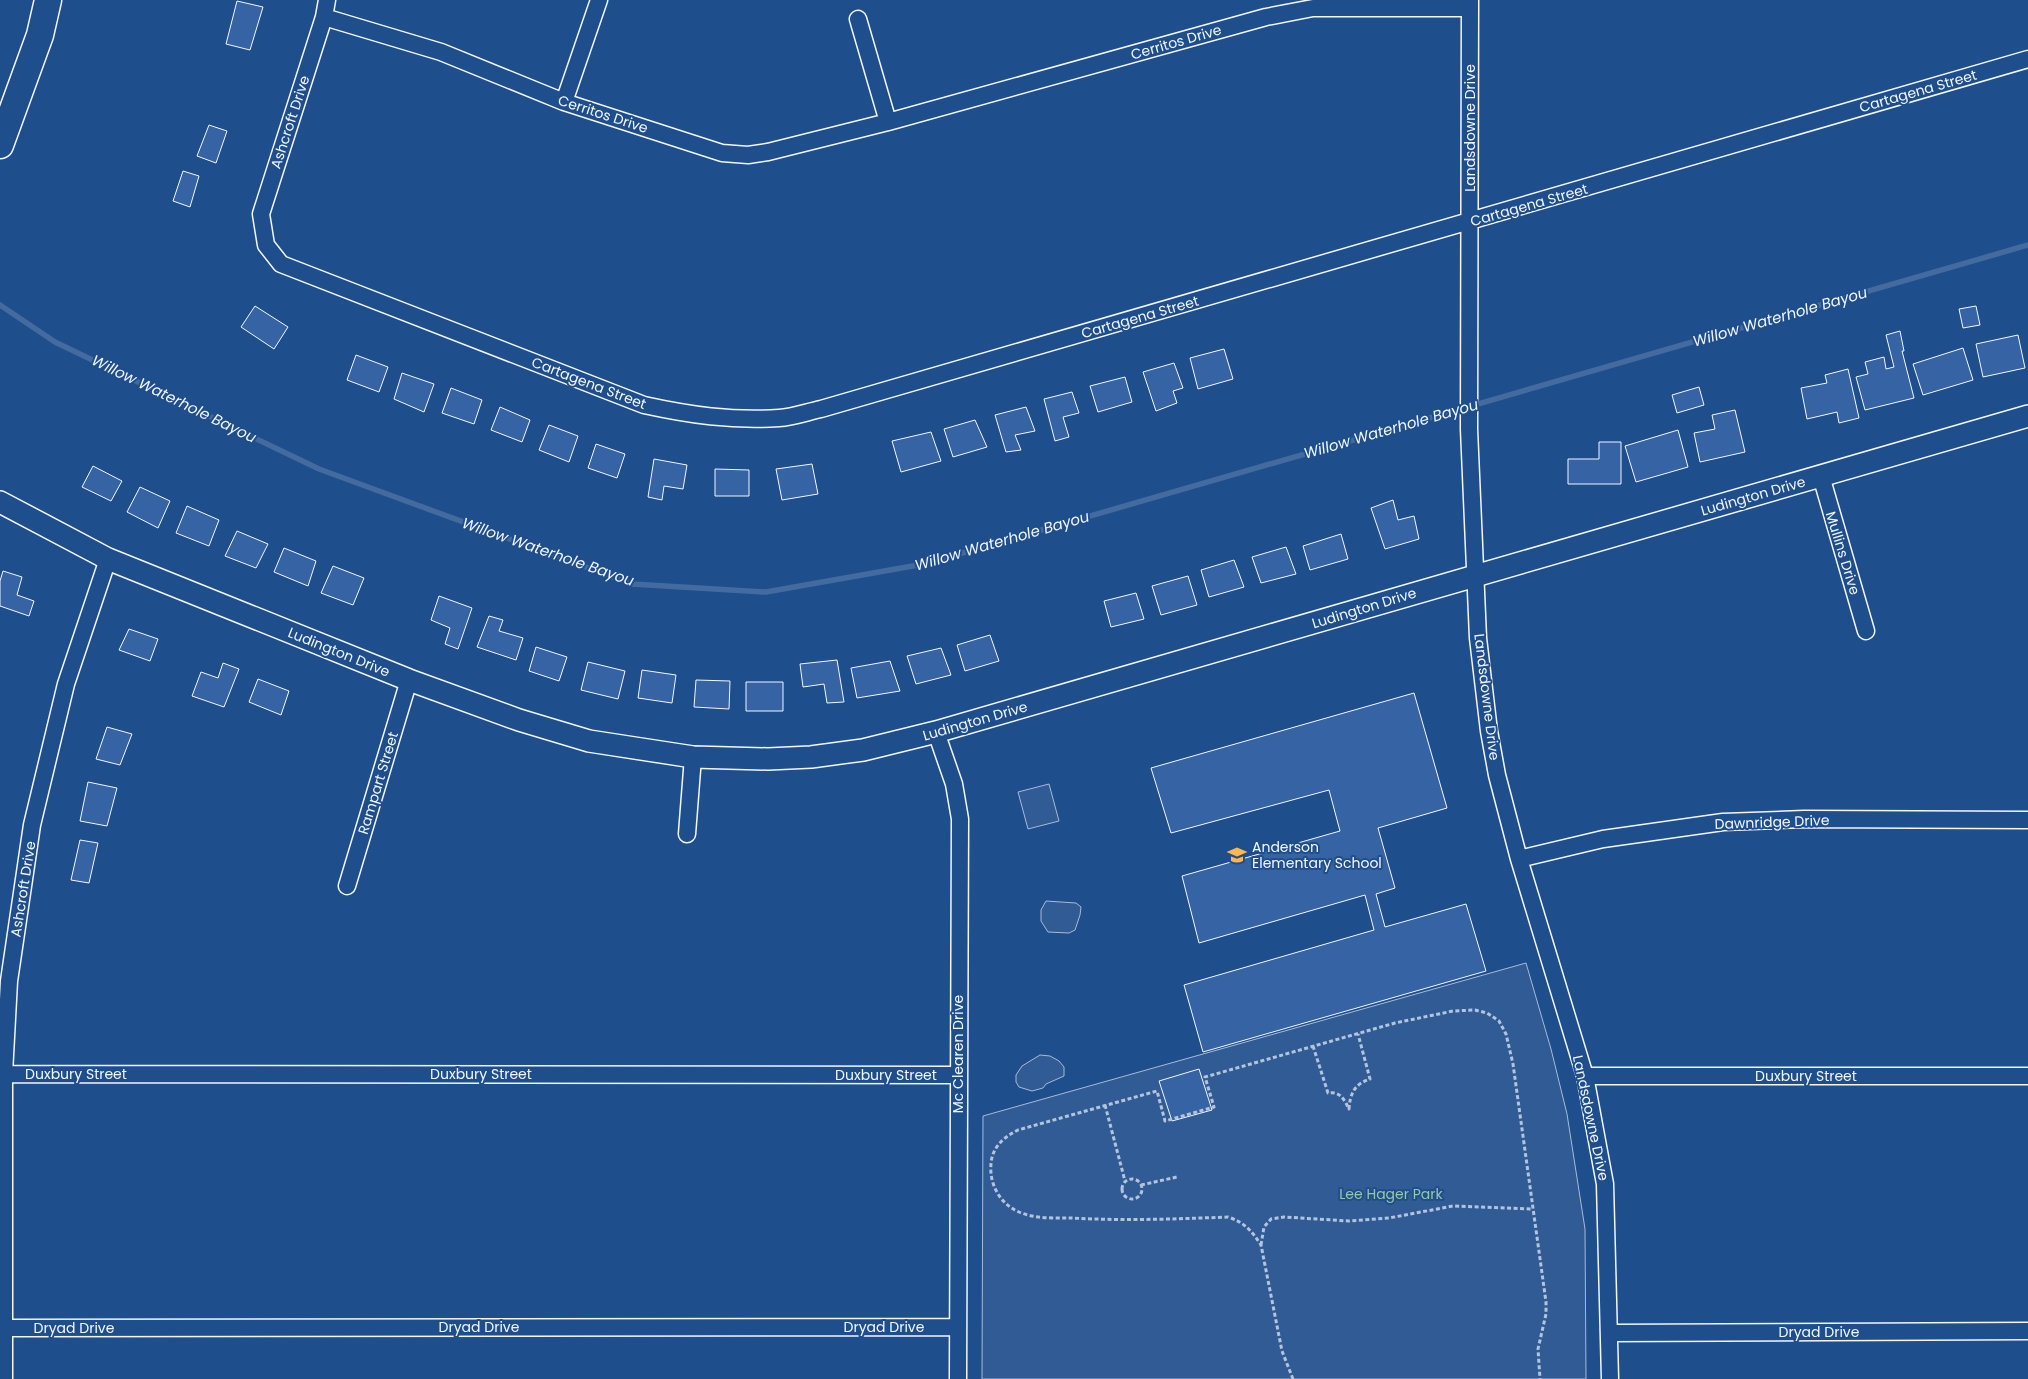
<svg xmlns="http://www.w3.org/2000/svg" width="2028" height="1379" font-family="Poppins,sans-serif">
  <rect width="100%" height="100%" fill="#1f4e8c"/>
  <path fill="#305b95" stroke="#a8bbd7" d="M 1049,784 L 1059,821 L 1028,829 L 1018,792 Z
    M 1046,901 L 1076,903 L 1081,907 L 1080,915 L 1075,930 L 1069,933 L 1048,932 L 1041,921 L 1041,910 Z
    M 1526,963 L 1551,1049 L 1567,1114 L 1585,1229 L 1586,1379 L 982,1379 L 983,1116 Z
    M 1040,1055 L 1050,1056 L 1059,1061 L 1064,1067 L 1064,1076 L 1046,1084 L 1043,1088 L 1032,1091 L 1019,1087 L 1016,1082 L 1016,1075 L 1022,1066 Z"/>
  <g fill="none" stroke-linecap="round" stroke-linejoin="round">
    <path stroke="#446ba0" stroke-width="5.5" d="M 0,305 L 55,342 L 319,469 L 632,584 L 766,592 L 924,564 L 2028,245"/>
  </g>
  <path fill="#3563a3" stroke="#f2f6ff" d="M 237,1 L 263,7 L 250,50 L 226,44 Z
    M 209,125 L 227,131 L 216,163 L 197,156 Z
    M 183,171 L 199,176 L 190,207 L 173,201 Z
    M 255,306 L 288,327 L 274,349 L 241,327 Z
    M 1976,306 L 1980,325 L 1963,328 L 1959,309 Z
    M 1900,331 L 1904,351 L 1902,351 L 1914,398 L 1865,410 L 1856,377 L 1868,374 L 1865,362 L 1884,357 L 1886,369 L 1894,367 L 1886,335 Z
    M 2018,335 L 2025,368 L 1983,377 L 1976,344 Z
    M 1963,348 L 1973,380 L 1923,395 L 1913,364 Z
    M 1224,349 L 1233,379 L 1198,389 L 1190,358 Z
    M 356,355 L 388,367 L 379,392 L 347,380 Z
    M 1174,363 L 1183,388 L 1173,391 L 1177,403 L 1156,411 L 1143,372 Z
    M 1848,369 L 1859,418 L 1839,423 L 1837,412 L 1807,419 L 1801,388 L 1827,383 L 1825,375 Z
    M 402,373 L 434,384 L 424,412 L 394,399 Z
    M 1125,377 L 1132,402 L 1098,412 L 1090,386 Z
    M 1699,387 L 1704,405 L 1677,413 L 1672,395 Z
    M 451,388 L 482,400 L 474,424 L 442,413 Z
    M 1072,392 L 1079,413 L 1063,417 L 1069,437 L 1055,441 L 1044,399 Z
    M 500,407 L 530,420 L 522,442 L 491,430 Z
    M 1026,407 L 1035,431 L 1015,435 L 1021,450 L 1006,452 L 995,415 Z
    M 1735,410 L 1745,452 L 1700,462 L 1694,433 L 1715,429 L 1712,415 Z
    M 975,420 L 987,447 L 953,457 L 944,429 Z
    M 549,425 L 578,436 L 569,462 L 539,450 Z
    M 1678,430 L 1688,467 L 1636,482 L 1625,446 Z
    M 931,432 L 941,461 L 901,472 L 892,441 Z
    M 1599,442 L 1621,442 L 1621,484 L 1568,484 L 1568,459 L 1599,459 Z
    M 596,444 L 625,454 L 617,478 L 588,468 Z
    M 654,459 L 687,465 L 683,489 L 664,486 L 662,500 L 648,497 Z
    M 812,464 L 818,494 L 782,500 L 776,469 Z
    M 93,466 L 122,481 L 111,501 L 82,487 Z
    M 715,469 L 749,470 L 749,496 L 715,496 Z
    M 140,487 L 170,501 L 158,528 L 127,512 Z
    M 1393,500 L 1398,520 L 1414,516 L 1419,539 L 1385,549 L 1371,508 Z
    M 187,506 L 219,520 L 209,546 L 176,533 Z
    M 237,531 L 268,544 L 256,568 L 225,556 Z
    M 1341,534 L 1348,559 L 1310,570 L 1303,546 Z
    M 1286,547 L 1296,574 L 1261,583 L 1252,557 Z
    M 284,548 L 316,561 L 308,586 L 274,572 Z
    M 1234,560 L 1244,587 L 1209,597 L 1201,570 Z
    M 333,566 L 364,578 L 353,605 L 321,593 Z
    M 3,571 L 22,577 L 17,595 L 34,601 L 29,616 L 0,606 L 0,581 Z
    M 1188,576 L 1197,605 L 1161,615 L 1152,586 Z
    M 1136,593 L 1144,619 L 1111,627 L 1104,601 Z
    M 439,596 L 472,608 L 458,649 L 445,644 L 450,628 L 431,620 Z
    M 489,616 L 503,620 L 499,631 L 523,638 L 516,660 L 477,647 Z
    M 129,629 L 158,639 L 150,661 L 119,650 Z
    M 990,635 L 999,661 L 965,671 L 957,645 Z
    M 536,647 L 567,657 L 559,681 L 529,671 Z
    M 941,648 L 951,675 L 916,684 L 907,656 Z
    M 837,660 L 844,702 L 827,703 L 824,684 L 803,687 L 800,664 Z
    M 890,661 L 900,691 L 857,698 L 851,668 Z
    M 588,662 L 625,671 L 618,699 L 581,690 Z
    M 223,663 L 239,669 L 224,707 L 192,696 L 201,672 L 218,678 Z
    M 642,670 L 676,675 L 672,703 L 638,698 Z
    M 258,679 L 289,691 L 281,715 L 249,702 Z
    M 696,680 L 730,681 L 729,709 L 694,707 Z
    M 746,682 L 783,682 L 783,711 L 746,711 Z
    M 1414,693 L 1447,808 L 1378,828 L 1395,888 L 1376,894 L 1385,927 L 1466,904 L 1486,971 L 1203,1052 L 1184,985 L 1374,930 L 1365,895 L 1199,943 L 1182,876 L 1340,831 L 1329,790 L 1171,833 L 1151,768 Z
    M 107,727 L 132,734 L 120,765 L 96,759 Z
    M 88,782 L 117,788 L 107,826 L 80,821 Z
    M 80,840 L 98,843 L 89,883 L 71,880 Z
    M 1199,1069 L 1212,1110 L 1172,1121 L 1159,1081 Z"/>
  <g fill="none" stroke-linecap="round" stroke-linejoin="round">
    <g stroke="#f2f6ff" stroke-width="19">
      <path id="minor" d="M 327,0 L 324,17 L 261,214 L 266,245 L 281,264 L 644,405 C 690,415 731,421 779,418 C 793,417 807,412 821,409 L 2028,59
        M 1470,0 L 1469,429 L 1478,638 L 1489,731 L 1497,775 L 1519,859 L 1585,1076 L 1605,1184 L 1610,1379
        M 324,17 L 441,52 L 564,102 L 722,153 L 748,155 L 768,152 L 888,122 L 1266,17 L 1313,8 L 1470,8
        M 858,19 L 888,122
        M 564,102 L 599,0
        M 1821,476 L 1866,631
        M 936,732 L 954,784 L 960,819 L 958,1379
        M 687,834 L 693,757
        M 1519,859 L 1603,839 L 1723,822 L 1804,819 L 2028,820
        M 347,886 L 409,680
        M 4,1074 L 958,1075
        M 1585,1076 L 2028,1076
        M 0,1328 L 958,1327
        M 1610,1333 L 2028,1331
        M 4,1379 L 4,1074 L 9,981 L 32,825 L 66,684 L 108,559"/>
    </g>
    <g stroke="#f2f6ff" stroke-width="24">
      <path id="tertiary" d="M 0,502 L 108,559 L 409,680 L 519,720 L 589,741 L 693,757 L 768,759 L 811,757 L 863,750 L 936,732 L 2028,416"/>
    </g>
    <g stroke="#f2f6ff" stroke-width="29">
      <path id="primary" d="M 0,145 L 40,35 L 48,0"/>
    </g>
    <path stroke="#b3c4dc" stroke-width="3" stroke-dasharray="4 2.5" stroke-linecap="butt" d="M 1313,1046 L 1328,1093 C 1340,1091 1344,1099 1349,1109 C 1350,1093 1355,1084 1370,1079 L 1358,1034
      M 1105,1105 L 1125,1181
      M1122 1189a10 10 0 1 1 20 0a10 10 0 1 1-20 0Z
      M 1141,1185 L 1177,1177
      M 1261,1245 L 1264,1227 L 1271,1219 L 1284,1217 L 1349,1221 L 1389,1218 L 1453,1206 L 1532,1209
      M 1293,1379 L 1282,1351 L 1261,1245 C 1252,1231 1244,1222 1228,1217 C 1176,1219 1124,1221 1072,1218 C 1055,1218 1035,1219 1019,1212 C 1000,1204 989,1184 991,1164 C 992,1147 1004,1137 1018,1130 L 1157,1091 L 1165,1121 L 1214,1107 L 1205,1077 L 1395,1023 L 1453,1011 L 1475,1010 L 1487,1013 L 1499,1021 L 1506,1034 L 1513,1064 L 1546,1302 L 1546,1314 L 1538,1349 L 1540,1379"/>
    <use href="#minor" stroke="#1f4e8c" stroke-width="16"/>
    <use href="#tertiary" stroke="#1f4e8c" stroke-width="21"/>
    <use href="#primary" stroke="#1f4e8c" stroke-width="26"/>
  </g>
  <defs>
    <g id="school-bare" transform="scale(1.5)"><path d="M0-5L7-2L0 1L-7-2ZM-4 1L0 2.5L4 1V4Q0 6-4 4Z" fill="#ffb74d" stroke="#1f4e8c" stroke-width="2.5" paint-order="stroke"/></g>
  </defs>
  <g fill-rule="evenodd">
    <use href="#school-bare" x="1237" y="855"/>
  </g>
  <g text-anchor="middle" stroke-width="4" stroke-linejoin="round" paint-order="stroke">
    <g font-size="14" fill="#f2f6ff" stroke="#1f4e8c">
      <text transform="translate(1176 42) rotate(-16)" y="5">Cerritos Drive</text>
      <text transform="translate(1918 91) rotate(-16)" y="5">Cartagena Street</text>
      <text transform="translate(603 114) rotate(18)" y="5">Cerritos Drive</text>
      <text transform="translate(290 122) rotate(-72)" y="5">Ashcroft Drive</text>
      <text transform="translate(1470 128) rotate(-90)" y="5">Landsdowne Drive</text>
      <text transform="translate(1529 205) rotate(-16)" y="5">Cartagena Street</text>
      <text transform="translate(1140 317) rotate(-16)" y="5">Cartagena Street</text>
      <text transform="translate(589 383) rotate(21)" y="5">Cartagena Street</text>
      <text transform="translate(1753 496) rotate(-16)" y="5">Ludington Drive</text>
      <text transform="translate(1843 553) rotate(73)" y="5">Mullins Drive</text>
      <text transform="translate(1364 608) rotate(-17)" y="5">Ludington Drive</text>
      <text transform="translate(339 652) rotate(22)" y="5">Ludington Drive</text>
      <text transform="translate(1487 697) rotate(83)" y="5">Landsdowne Drive</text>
      <text transform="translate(975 721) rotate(-16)" y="5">Ludington Drive</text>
      <text transform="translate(378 783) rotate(-73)" y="5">Rampart Street</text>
      <text transform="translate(1772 822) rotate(-2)" y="5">Dawnridge Drive</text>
      <text transform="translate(23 889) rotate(-81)" y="5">Ashcroft Drive</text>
      <text transform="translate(958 1054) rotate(-90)" y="5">Mc Clearen Drive</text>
      <text x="76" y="1079">Duxbury Street</text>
      <text x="481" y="1079">Duxbury Street</text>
      <text x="886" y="1080">Duxbury Street</text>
      <text x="1806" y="1081">Duxbury Street</text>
      <text transform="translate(1591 1118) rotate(78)" y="5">Landsdowne Drive</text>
      <text x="479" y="1332">Dryad Drive</text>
      <text x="884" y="1332">Dryad Drive</text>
      <text x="74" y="1333">Dryad Drive</text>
      <text x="1819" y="1337">Dryad Drive</text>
    </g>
    <g font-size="14" fill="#f2f6ff" stroke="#1f4e8c" text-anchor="start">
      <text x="1252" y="852">Anderson<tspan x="1252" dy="16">Elementary School</tspan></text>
    </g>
    <g font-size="14" fill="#97c8a6" stroke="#1f4e8c">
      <text x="1391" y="1199">Lee Hager Park</text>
    </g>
    <g font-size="15" font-style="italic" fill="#f2f6ff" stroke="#1f4e8c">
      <text transform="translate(1780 317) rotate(-16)" y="5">Willow Waterhole Bayou</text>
      <text transform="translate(174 399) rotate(26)" y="5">Willow Waterhole Bayou</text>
      <text transform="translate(1391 429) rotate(-16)" y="5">Willow Waterhole Bayou</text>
      <text transform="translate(1002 541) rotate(-16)" y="5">Willow Waterhole Bayou</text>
      <text transform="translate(548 552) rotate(19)" y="5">Willow Waterhole Bayou</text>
    </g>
  </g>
</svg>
